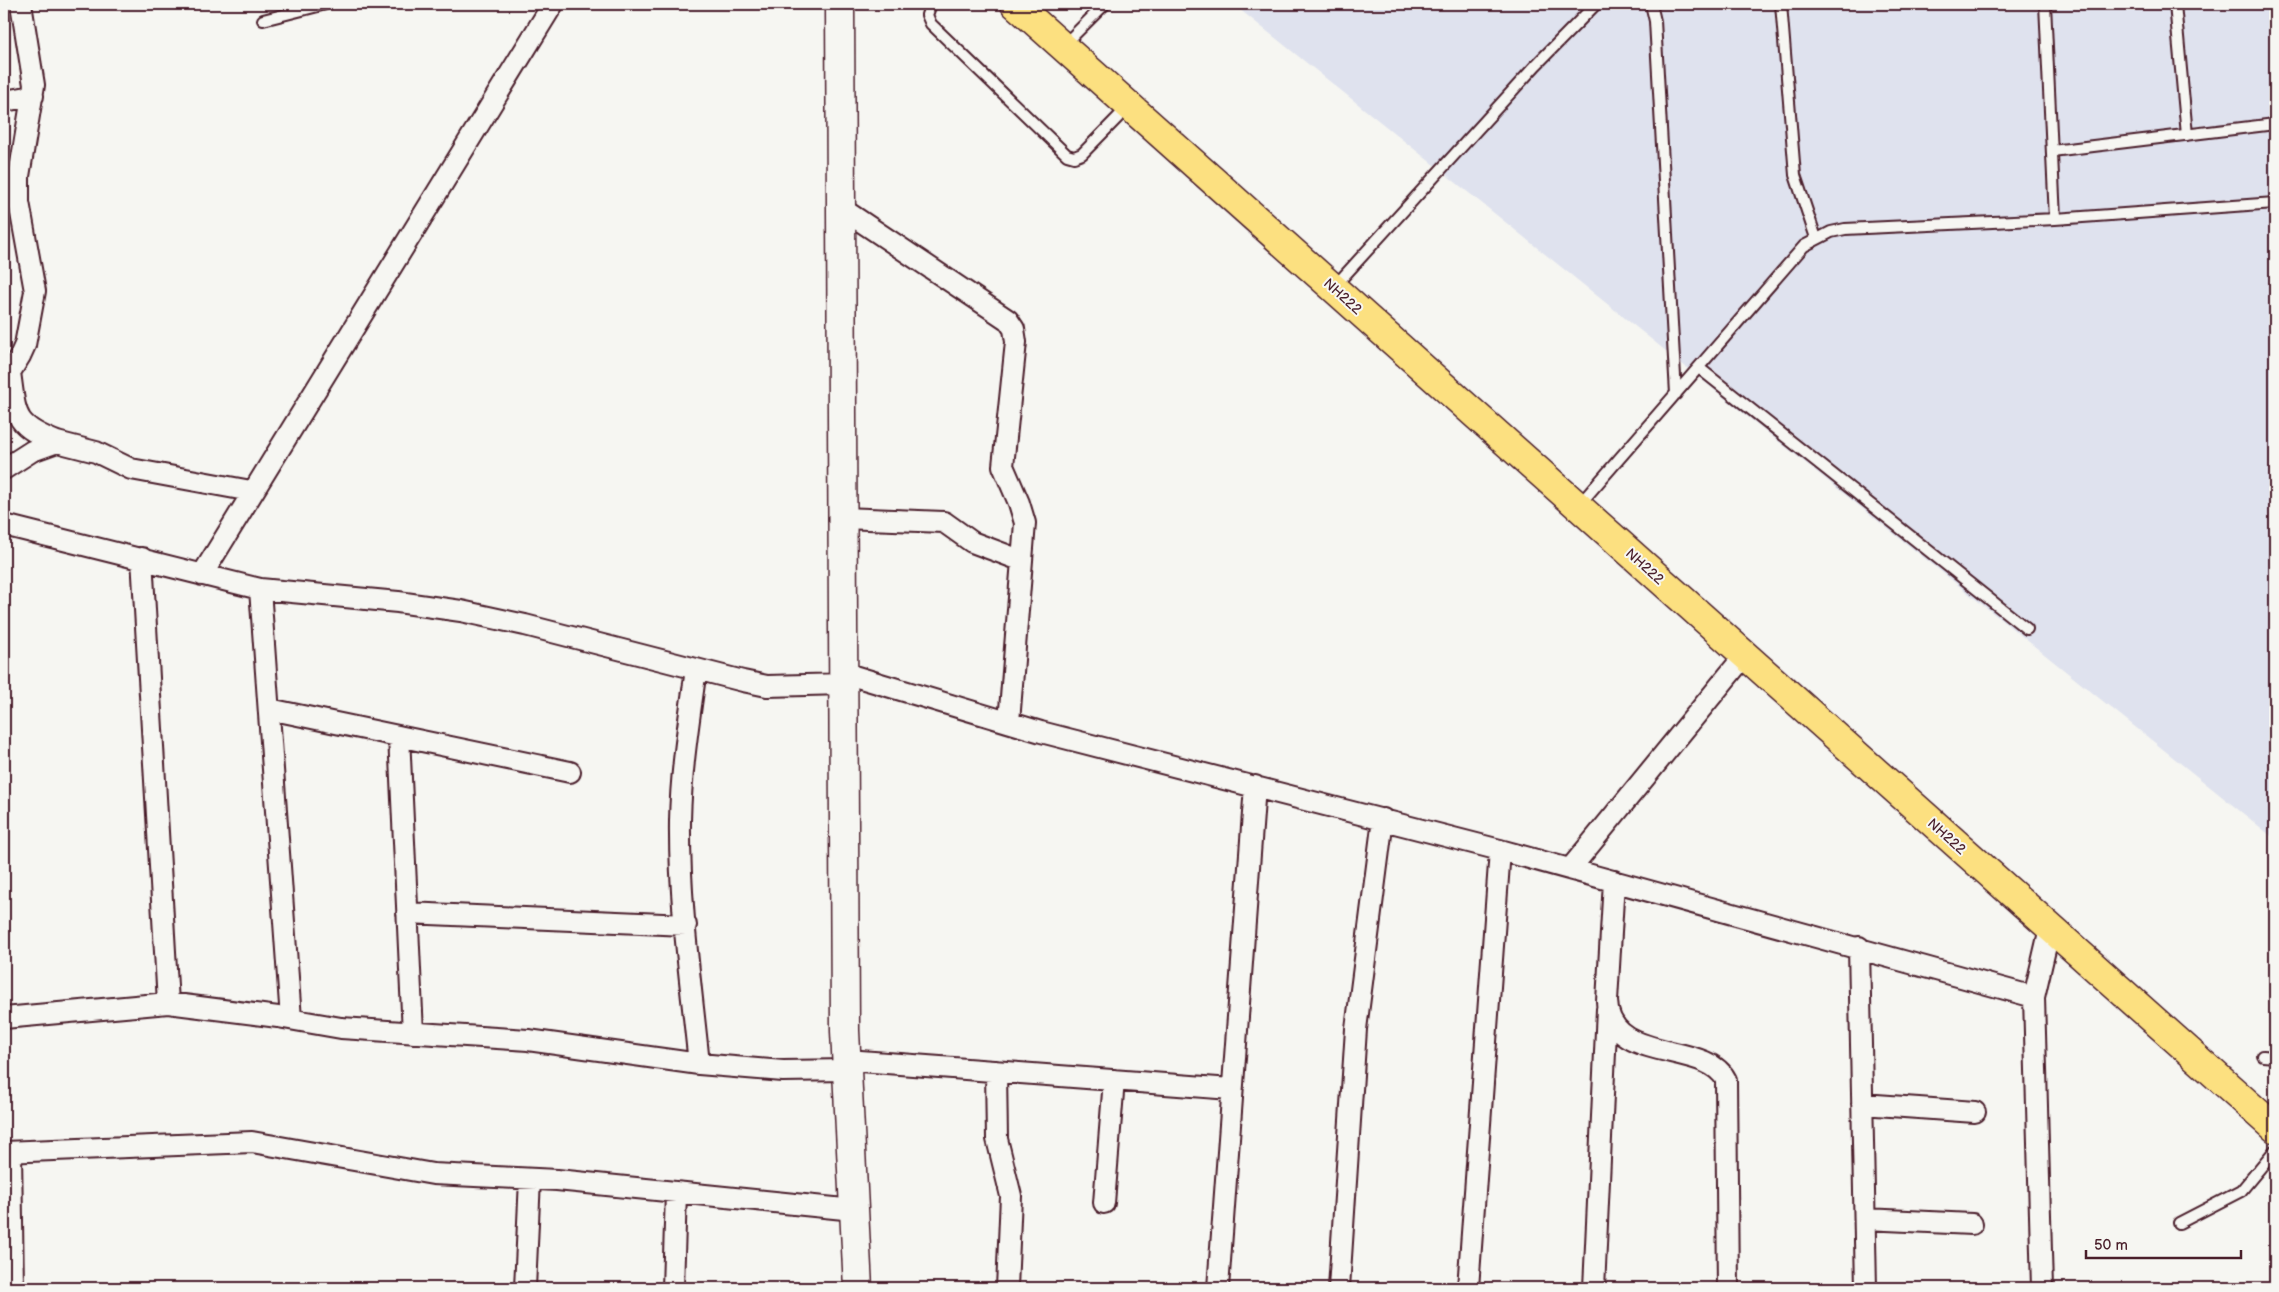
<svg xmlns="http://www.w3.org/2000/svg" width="2279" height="1292" font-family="'Balsamiq Sans',sans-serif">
  <rect width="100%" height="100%" fill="#f6f6f2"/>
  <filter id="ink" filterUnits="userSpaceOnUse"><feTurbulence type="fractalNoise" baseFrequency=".02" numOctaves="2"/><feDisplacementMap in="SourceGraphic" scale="10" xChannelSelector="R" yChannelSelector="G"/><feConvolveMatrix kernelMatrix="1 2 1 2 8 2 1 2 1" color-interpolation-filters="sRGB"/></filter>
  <g filter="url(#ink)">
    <path fill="#dfe2ee" d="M 1233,4 L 2275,4 L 2275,839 Z"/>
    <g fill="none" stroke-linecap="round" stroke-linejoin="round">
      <g stroke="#4a1f2b" stroke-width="14">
        <path id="lane" d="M 931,4 L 927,15 L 931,24 L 1067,155 L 1074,157 L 1082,154 L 1129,106
          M 1651,4 L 1655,21 L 1676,394
          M 1781,4 L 1795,175 L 1816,238
          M 2045,4 L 2055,219
          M 2175,4 L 2187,135
          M 263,20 L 326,4
          M 1063,46 L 1105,4
          M 2052,151 L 2275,124
          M 1334,287 L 1536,65 L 1596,4
          M 1699,368 L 2027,629
          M 1579,505 L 1804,246 L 1831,232 L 1845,229 L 2055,219 L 2275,203
          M 2263,1056 L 2275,1057
          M 2179,1223 L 2241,1191 L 2275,1150"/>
      </g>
      <g stroke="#4a1f2b" stroke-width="24">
        <path id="street" d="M 4,101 L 33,96
          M 841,208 L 1008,320 L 1014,329 L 1016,342 L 1003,466 L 1019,503 L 1025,523 L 1009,722
          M 10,372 C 16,416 13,425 57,442
          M 4,382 L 20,356 L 25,345 L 35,291 L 19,202 L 19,176 L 34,85 L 21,4
          M 4,469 L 32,451 L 57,442 L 96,452 L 131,469 L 251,491
          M 843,518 L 944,522 L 972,542 L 1020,560
          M 4,525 L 260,589 L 398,602 L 461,611 L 525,625 L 743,681 L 767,686 L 844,684
          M 142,558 L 168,1003
          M 202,575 L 553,4
          M 260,589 L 291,1019
          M 696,669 C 689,720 681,770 680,821 C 679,902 691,984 699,1064
          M 844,673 L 1041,732 L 1500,850 L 2034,997
          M 269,709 L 570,772
          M 399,736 L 413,1033
          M 1570,869 L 1745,655
          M 1614,881 L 1607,1001 C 1609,1065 1707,1040 1726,1080 L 1728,1288
          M 407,913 L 686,925
          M 1859,947 L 1866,1288
          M 4,1018 L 168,1003 L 278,1017 L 341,1028 L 528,1040 L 699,1064 L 783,1071 L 847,1070
          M 847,1060 L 1231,1089
          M 996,1071 L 997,1139 L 1011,1196 L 1007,1288
          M 1862,1104 L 1975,1112
          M 4,1152 L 252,1142 L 433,1174 L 557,1180 L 854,1210
          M 11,1152 L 13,1288
          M 1104,1203 L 1114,1080
          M 1865,1219 L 1972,1224
          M 525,1288 L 530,1179
          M 673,1288 L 676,1192
          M 1218,1288 L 1255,786
          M 1339,1288 L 1356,1029 L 1383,819
          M 1468,1288 L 1500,850
          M 1594,1288 L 1607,1009
          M 2042,1288 L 2034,997 L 2050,928"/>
      </g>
      <g stroke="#4a1f2b" stroke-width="31">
        <path id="secondary" d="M 840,4 L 845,1031 L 858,1288"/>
      </g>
      <g stroke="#4a1f2b" stroke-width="31">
        <path id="primary" d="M 1015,4 L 2275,1128"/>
      </g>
      <use href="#lane" stroke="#f6f6f2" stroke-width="10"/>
      <use href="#street" stroke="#f6f6f2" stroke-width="20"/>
      <use href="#secondary" stroke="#f6f6f2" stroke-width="28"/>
      <use href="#primary" stroke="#fce080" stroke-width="28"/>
    </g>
  </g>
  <g text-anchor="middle" stroke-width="4" stroke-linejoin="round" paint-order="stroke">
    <g font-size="14" fill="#4a1f2b" stroke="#f6f6f2">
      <text transform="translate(1343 296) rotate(42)" y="5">NH222</text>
      <text transform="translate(1645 566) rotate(42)" y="5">NH222</text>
      <text transform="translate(1947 836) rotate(42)" y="5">NH222</text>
    </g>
  </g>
  <rect width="2279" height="1292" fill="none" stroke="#f6f6f2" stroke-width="20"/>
  <rect x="10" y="10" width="2259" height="1272" fill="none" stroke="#4a1f2b" stroke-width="2" filter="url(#ink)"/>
  <path d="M2086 1250v8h155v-8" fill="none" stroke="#4a1f2b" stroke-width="2.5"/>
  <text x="2094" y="1250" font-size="15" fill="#4a1f2b" stroke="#f6f6f2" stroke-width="4" paint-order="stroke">50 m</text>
</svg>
